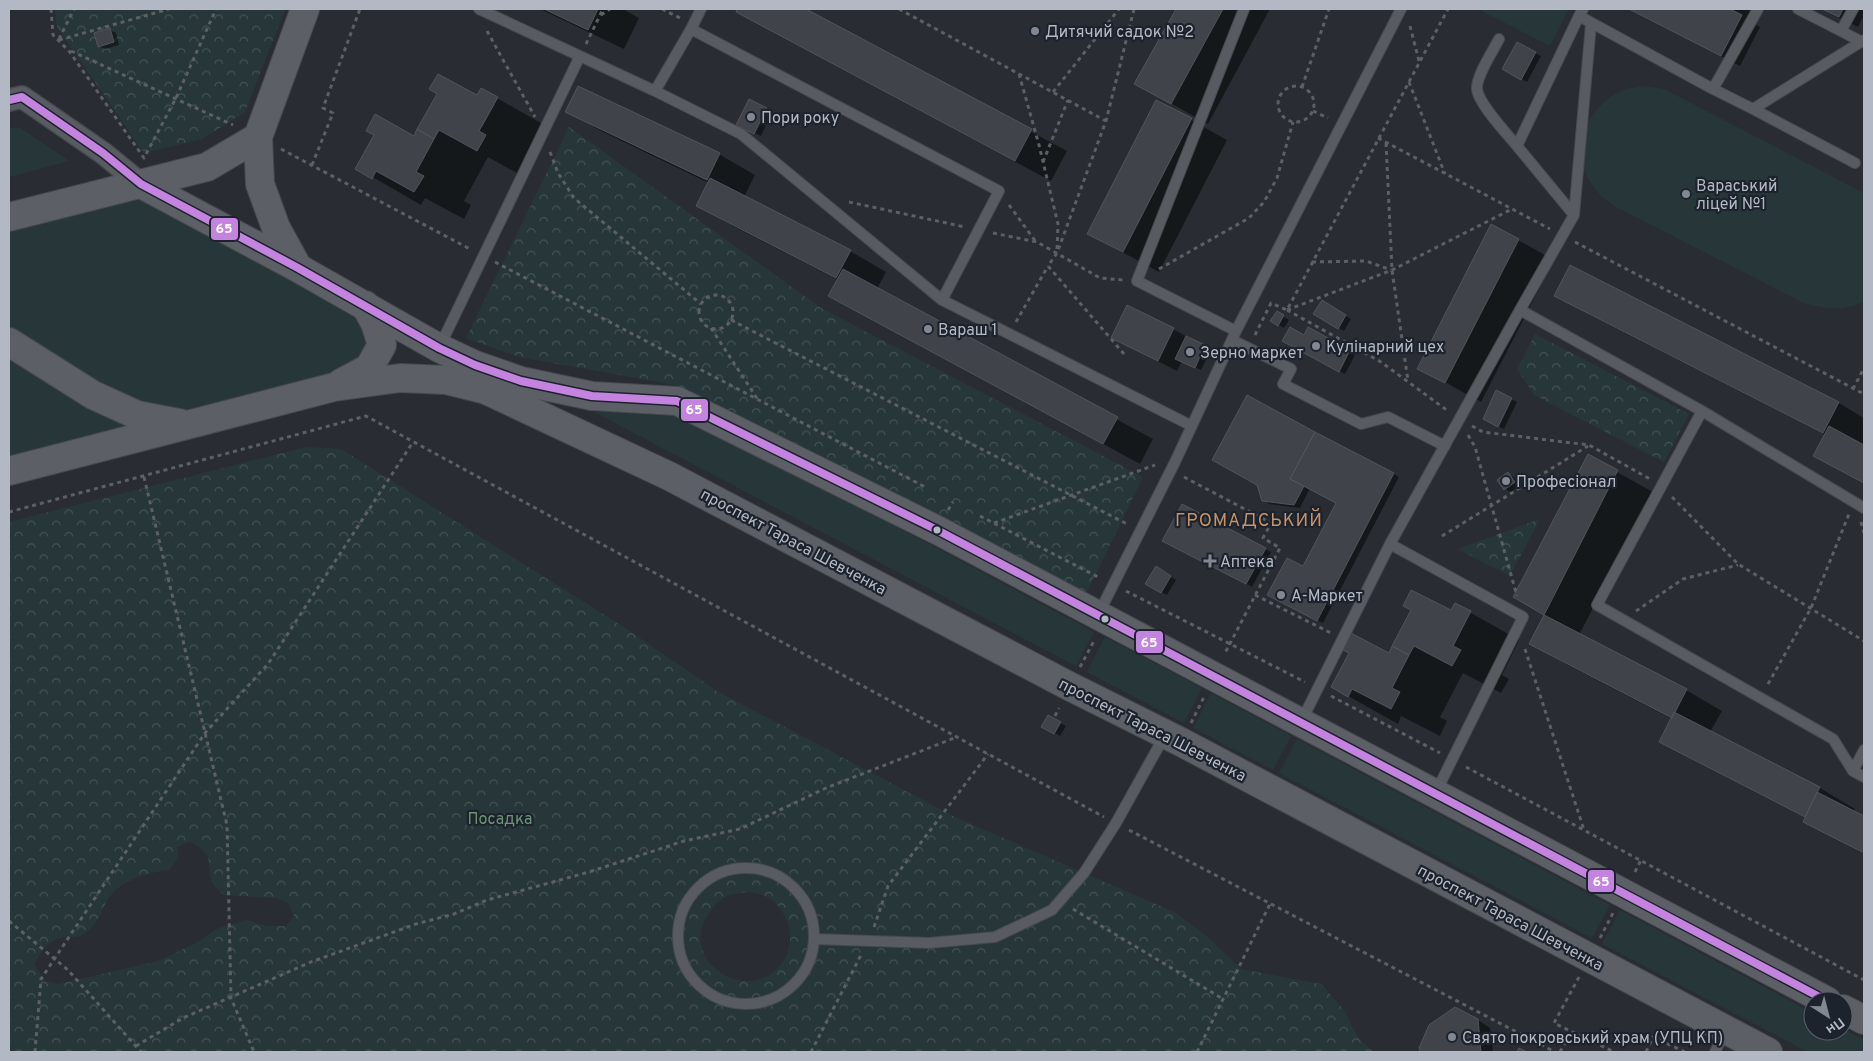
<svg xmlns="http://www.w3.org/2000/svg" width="1873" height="1061" font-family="Overpass,sans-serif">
  <defs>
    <pattern id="forest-crowns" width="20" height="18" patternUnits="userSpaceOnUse" patternTransform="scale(1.25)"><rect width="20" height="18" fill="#273739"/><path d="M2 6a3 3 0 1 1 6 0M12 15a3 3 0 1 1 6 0" fill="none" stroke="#445254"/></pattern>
  </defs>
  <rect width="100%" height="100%" fill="#292d33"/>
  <path fill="#273739" d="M 1478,9 L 1566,9 L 1568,10 L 1550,46 Z
    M 1642,86 L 1664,89 L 1864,193 L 1864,301 C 1844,312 1825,309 1804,303 L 1616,207 C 1605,200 1596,192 1589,180 C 1570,149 1588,107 1619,92 C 1626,88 1635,88 1642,86 Z
    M 19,127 L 69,161 L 9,177 L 9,129 Z
    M 141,184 L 365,305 L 369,368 L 9,471 L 9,217 Z
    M 645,408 L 691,417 L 1094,632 L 1076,666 L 594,412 Z
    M 1105,637 L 1202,688 L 1184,723 L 1087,672 Z
    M 1211,693 L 1291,736 L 1273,770 L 1193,728 Z
    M 1297,739 L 1610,905 L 1592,938 L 1279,773 Z
    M 1620,910 L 1813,1013 L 1813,1031 L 1843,1031 L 1843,1029 L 1864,1040 L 1864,1052 L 1808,1052 L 1602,944 Z"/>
  <path fill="url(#forest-crowns)" fill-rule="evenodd" d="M 55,9 L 285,9 L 245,112 L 202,139 L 144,153 L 57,27 Z
    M 569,127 L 821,308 L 1143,477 L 1085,596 L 676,385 L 519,357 L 466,338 Z
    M 1535,334 L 1689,414 L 1664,462 L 1534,395 L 1517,369 Z
    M 307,447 L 341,449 L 619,624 L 717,691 L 955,817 L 1174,912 L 1209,938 L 1241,969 L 1321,984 L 1343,1009 L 1359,1039 L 1374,1052 L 9,1052 L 9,522 ZM 190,842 C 217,856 205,860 212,882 C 214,887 220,891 223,895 L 276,898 L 288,903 L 294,916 L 286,926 L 266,926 L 247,920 L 219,928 L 194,944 L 158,961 L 58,984 L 46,981 L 34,965 C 43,948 47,940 67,937 C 71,937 78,937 82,935 C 98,926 99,915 107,901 C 119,879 146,874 170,869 L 178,857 L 177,847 ZM 749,892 C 754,893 762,894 767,897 C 789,909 798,942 782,963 C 748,1008 677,960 708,915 C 713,906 720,898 730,895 C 735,893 743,893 749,892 Z
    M 1540,519 L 1510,576 L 1458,549 Z"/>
  <path fill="#0007" fill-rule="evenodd" d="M 540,9 L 623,9 L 639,18 L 624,49 Z
    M 739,9 L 804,9 L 1067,151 L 1051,181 L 773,32 L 737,11 Z
    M 1177,9 L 1270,9 L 1208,124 L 1136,84 Z
    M 1629,9 L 1752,9 L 1747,19 L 1760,27 L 1740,66 Z
    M 1822,9 L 1864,9 L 1864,15 L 1858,27 Z
    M 110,30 L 116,33 L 119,45 L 105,49 L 99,46 Z
    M 1517,43 L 1541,56 L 1527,82 L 1503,69 Z
    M 478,97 L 497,98 L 546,126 L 527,160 L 534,164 L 526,178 L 488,157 L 464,201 L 471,205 L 464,219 L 425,198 L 421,205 L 357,168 L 415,137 ZM 492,104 L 495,104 L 482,127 L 480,126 Z
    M 1157,101 L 1227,140 L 1159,272 L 1089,234 Z
    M 766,109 L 772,112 L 761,136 L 744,128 Z
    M 567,111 L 719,154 L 755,175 L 744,197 L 850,251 L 886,272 L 877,289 L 1153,439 L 1140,464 L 830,296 L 838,280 L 733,226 L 697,206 L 709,183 L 603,132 Z
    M 1518,240 L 1554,260 L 1481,402 L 1419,368 Z
    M 1556,296 L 1839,403 L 1864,418 L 1864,483 L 1851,476 L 1826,435 L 1592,316 Z
    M 1322,302 L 1351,319 L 1344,331 L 1315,314 Z
    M 1277,313 L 1289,320 L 1284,328 L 1272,321 Z
    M 1173,329 L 1211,350 L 1201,370 L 1182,361 L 1177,371 L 1113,338 Z
    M 1308,329 L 1355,355 L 1345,374 L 1284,340 L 1304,336 Z
    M 1497,392 L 1517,402 L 1504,429 L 1490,422 Z
    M 1588,456 L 1653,492 L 1579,635 L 1686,690 L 1722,711 L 1710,732 L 1820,788 L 1855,809 L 1853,812 L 1864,818 L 1864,854 L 1804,821 L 1806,818 L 1697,762 L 1661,742 L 1672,719 L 1566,664 L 1530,643 L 1545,615 L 1514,597 Z
    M 1394,474 L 1399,477 L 1323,623 L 1269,594 L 1304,568 L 1338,503 L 1310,488 L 1300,508 L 1269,504 L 1263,500 L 1258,485 Z
    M 1508,474 L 1514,477 L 1520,485 L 1511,492 L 1505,489 Z
    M 1182,505 L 1271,552 L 1252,587 L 1170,543 Z
    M 1157,568 L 1176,580 L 1167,595 L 1147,584 Z
    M 1455,604 L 1519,640 L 1502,675 L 1509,679 L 1501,693 L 1463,673 L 1440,717 L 1447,721 L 1440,736 L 1401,716 L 1398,724 L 1332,687 L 1389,654 L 1451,612 Z
    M 1049,716 L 1066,726 L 1060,736 L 1043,726 Z
    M 1478,1020 L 1490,1028 L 1493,1052 L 1421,1052 L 1420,1048 Z"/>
  <path fill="#40444a" stroke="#50545b" d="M 544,9 L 598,9 L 588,30 Z
    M 737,9 L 806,9 L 1032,129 L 1015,161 L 736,12 Z
    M 1176,9 L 1223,9 L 1171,104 L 1134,84 Z
    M 1629,9 L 1730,9 L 1742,15 L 1721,56 Z
    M 1822,9 L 1843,9 L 1839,17 Z
    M 110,28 L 114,42 L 98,47 L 94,33 Z
    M 1517,42 L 1536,52 L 1521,80 L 1502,69 Z
    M 438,74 L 477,95 L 481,88 L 498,97 L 479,131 L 486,135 L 477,151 L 439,130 L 434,139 L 417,129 L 437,94 L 429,89 Z
    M 578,86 L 720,153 L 707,180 L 565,112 Z
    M 749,99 L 767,108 L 754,134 L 736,125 Z
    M 1156,100 L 1192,118 L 1123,252 L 1087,234 Z
    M 375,114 L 414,136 L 417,129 L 434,139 L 416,172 L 424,176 L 414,192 L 376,171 L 372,179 L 355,169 L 374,135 L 366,131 Z
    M 710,178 L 851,250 L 836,278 L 696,206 Z
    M 1491,224 L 1519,239 L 1445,383 L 1417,369 Z
    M 1570,265 L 1839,402 L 1823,433 L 1554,296 Z
    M 843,269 L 1118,417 L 1103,444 L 828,296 Z
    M 1322,300 L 1346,315 L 1338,329 L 1313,314 Z
    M 1127,305 L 1174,328 L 1158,361 L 1111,338 Z
    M 1277,311 L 1284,315 L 1278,326 L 1270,321 Z
    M 1290,327 L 1304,335 L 1308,327 L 1350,350 L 1339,372 L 1282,341 Z
    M 1186,336 L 1205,345 L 1195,368 L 1175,359 Z
    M 1496,390 L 1512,398 L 1498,427 L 1483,419 Z
    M 1247,395 L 1315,432 L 1290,479 L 1304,486 L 1294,505 L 1262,501 L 1257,485 L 1212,460 Z
    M 1829,426 L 1864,445 L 1864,483 L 1813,456 Z
    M 1315,432 L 1394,473 L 1317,621 L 1267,595 L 1287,558 L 1303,566 L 1336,503 L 1290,479 Z
    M 1588,454 L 1618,470 L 1544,615 L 1513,597 Z
    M 1508,472 L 1515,482 L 1504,490 L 1497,480 Z
    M 1182,504 L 1266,548 L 1246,584 L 1162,541 Z
    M 1156,566 L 1171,576 L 1161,593 L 1145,584 Z
    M 1411,590 L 1451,610 L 1455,603 L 1471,611 L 1453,646 L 1461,650 L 1452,666 L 1414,646 L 1409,655 L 1392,646 L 1411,610 L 1403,606 Z
    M 1544,615 L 1687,689 L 1672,718 L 1529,644 Z
    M 1349,632 L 1389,653 L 1392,646 L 1409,655 L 1392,688 L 1400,692 L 1391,709 L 1352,689 L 1348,697 L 1331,687 L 1349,653 L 1341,649 Z
    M 1674,712 L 1820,787 L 1805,817 L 1659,742 Z
    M 1048,715 L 1061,722 L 1054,734 L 1041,727 Z
    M 1817,792 L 1864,816 L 1864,853 L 1803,822 Z
    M 1455,1007 L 1478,1019 L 1481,1052 L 1420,1052 L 1419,1048 L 1429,1025 Z
    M 1519,1048 L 1527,1052 L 1517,1052 Z"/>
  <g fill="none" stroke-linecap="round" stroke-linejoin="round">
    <g stroke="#46494e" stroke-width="12">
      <path id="lane" d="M 479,9 L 655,91 L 741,134 L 942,300 L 1192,426
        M 1583,9 L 1579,16 L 1713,89 L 1758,9
        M 1798,9 L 1841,31 L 1853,9
        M 691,29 L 999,191 L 942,300
        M 1841,31 L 1862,42
        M 1499,39 C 1493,51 1476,76 1477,89 C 1478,103 1507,134 1517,146
        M 1713,89 L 1753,109 L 1864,40
        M 655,91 L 691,29 L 701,9
        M 1753,109 L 1855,163
        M 1574,215 L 1517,146 L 1579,16
        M 1520,310 L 1574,215 L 1591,24
        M 1236,331 L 1137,281 L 1244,9
        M 1232,340 L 1291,369 L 1283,384 L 1361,424 L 1388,417 L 1445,446
        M 439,348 L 580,56
        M 1702,411 L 1864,508
        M 1390,544 L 1523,617 L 1436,792
        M 1098,615 L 1175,462 L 1236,331 L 1401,9
        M 1301,722 L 1390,544 L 1520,310 L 1702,411 L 1597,605 L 1833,739 L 1853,771 L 1864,777
        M 1853,771 L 1864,750
        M678 936a68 68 0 1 1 136 0a68 68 0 1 1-136 0Z
        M 815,939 L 929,943 L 995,937 L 1052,910 L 1084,873 L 1116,823 L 1165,735
        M 1715,1052 L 1725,1031"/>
    </g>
    <g stroke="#46494e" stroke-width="24">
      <path id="street" d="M 9,100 L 22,97 L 103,153 L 141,184"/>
    </g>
    <g stroke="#46494e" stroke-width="30">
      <path id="secondary" d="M 141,184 L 298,268 L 439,348 L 475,365 L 521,381 L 592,396 L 677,401 L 937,530 L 1827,1001
        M 9,217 L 207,167 L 258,137
        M 298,268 L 276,228 L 260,184 L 258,137 L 305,9
        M 9,342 L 93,395 L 137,415 L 179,423
        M 341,383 L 369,368 L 382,345 L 375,323 L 365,305
        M 9,471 L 334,387 L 400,378 L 446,380 L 486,390 L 669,476 L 1069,686 L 1181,742 L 1768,1052
        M 1843,1009 L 1864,1020"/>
    </g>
    <path stroke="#5c6065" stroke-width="3" stroke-dasharray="4 4" stroke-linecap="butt" d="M 51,9 L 53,35 L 69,51 L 144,158 L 176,98 L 216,9
      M 662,9 L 682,19
      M 899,9 L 1106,121
      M 601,15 L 610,9
      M 1410,26 L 1419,61
      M 487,31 L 535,117
      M 59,39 L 74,9
      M 59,40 L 169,9
      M 586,44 L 603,9
      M 71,51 L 233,125
      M 1019,74 L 1039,145 L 1058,224 L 1057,250
      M 1409,82 L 1445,174
      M1278 104a18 18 0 1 1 36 0a18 18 0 1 1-36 0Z
      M 1302,87 L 1329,9
      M 1053,92 L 1119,9
      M 1313,111 L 1328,118
      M 1378,138 L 1550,229
      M 1386,143 L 1392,270 L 1408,381
      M 281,149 L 470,249
      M 550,152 L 558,173 L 574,198 L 701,304
      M 1043,162 L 1068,100
      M 312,165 L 333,113 L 323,108 L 360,9
      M 849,202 L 965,227
      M 1009,205 L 1036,242
      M 993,233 L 1037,242 L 1100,278 L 1123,280
      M 1575,242 L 1864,394
      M 495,262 L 927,488
      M 1312,262 L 1366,261 L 1391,270
      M 1159,269 L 1249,218 L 1264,202 L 1277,178 L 1293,122
      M699 312a17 17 0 1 1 34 0a17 17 0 1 1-34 0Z
      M 1287,310 L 1381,362 L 1448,411
      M 1287,310 L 1392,270 L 1512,209
      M 731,320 L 1129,525
      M 1016,322 L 1048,266
      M 711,328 L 758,400
      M 1255,335 L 1271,303 L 1287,310 L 1448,9
      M 1124,354 L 1048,266 L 1057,253 L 1106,121 L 1134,9
      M 1853,389 L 1864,368
      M 1472,426 L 1483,432 L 1589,445 L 1650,479
      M 1468,435 L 1475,447 L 1517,596
      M 144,477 L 227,825 L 231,998 L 254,1052
      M 1184,477 L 1271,523 L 1263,538 L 1280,548 L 1224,655
      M 1672,497 L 1738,564 L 1864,641
      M 948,510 L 953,502
      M 9,512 L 366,416 L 1104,817
      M 980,516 L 1100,578
      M 1861,522 L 1864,533
      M 994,523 L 1155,465
      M 1442,536 L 1588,446
      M 1126,591 L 1305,682
      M 1255,595 L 1331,633
      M 1636,611 L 1683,579 L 1738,565
      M 1525,649 L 1584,830
      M 1080,667 L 1095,639
      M 1768,684 L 1811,608 L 1849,514
      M 1331,696 L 1440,753
      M 1055,716 L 1059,708
      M 1191,723 L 1204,697
      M 1466,767 L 1864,980
      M 1129,830 L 1555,1052
      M 1635,872 L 1641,860
      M 1073,909 L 1223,999
      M 9,921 L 68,970 L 141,1052
      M 874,927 L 888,886 L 988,754
      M 1600,938 L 1613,913
      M 1579,977 L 1554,1023 L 1614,1052
      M 136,1046 L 183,1018 L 311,962 L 416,924 L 454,914 L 487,900 L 589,872 L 684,841 L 740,829 L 826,788 L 957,737
      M 35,1052 L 41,979 L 205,733 L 268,664 L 413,442
      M 811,1052 L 861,955
      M 1197,1052 L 1270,904
      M 1560,1052 L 1571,1032
      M 1646,1052 L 1653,1037 L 1685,1052"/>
    <use href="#lane" stroke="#585b61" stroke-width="10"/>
    <use href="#street" stroke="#585b61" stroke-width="21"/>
    <use href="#secondary" stroke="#5c6066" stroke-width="28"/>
    <g stroke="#1c232d" stroke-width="11">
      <path id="bus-1" d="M 9,100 L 22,97 L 103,153 L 141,184 L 298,268 L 439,348 L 475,365 L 521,381 L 592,396 L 677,401 L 937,530 L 1827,1001"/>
    </g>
    <use href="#bus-1" stroke="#c483df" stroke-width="8"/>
  </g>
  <g fill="#828891" stroke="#1c232d" stroke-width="2">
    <circle cx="1035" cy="31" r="5"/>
    <circle cx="751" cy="117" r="5"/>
    <circle cx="1686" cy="194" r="5"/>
    <circle cx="928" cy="329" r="5"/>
    <circle cx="1316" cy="346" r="5"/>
    <circle cx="1190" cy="352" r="5"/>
    <circle cx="1506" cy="481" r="5"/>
    <path d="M1207.5 553.5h5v5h5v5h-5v5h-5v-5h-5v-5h5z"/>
    <circle cx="1281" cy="595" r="5"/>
    <circle cx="1452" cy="1037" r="5"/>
  </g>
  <g fill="#b2b9c4" stroke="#1c232d" stroke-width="2">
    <circle cx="937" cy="530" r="4.5"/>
    <circle cx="1105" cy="619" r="4.5"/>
  </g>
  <g text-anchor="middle" stroke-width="4.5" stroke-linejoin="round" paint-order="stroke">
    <g font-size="16" fill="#b2b9c4" stroke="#1c232d" text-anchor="start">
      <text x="1045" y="37">Дитячий садок №2</text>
      <text x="761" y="123">Пори року</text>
      <text x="1696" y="191">Вараський<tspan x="1696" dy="18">ліцей №1</tspan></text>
      <text x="938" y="335">Вараш 1</text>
      <text x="1326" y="352">Кулінарний цех</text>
      <text x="1200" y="358">Зерно маркет</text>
      <text x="1516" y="487">Професіонал</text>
      <text x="1220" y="567">Аптека</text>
      <text x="1291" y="601">А-Маркет</text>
      <text x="1462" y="1043">Свято покровський храм (УПЦ КП)</text>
    </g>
    <g font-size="16" fill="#b2b9c4" stroke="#1c232d">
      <text transform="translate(794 541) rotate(28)" y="6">проспект Тараса Шевченка</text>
      <text transform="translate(1153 729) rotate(27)" y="6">проспект Тараса Шевченка</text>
      <text transform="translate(1511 917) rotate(28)" y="6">проспект Тараса Шевченка</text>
    </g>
    <g font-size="16" fill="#6c9375" stroke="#1c232d">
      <text x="500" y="824">Посадка</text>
    </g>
    <g font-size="18" letter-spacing="1" fill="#c99368" stroke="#1c232d">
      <text x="1249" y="526">ГРОМАДСЬКИЙ</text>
    </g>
  </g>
  <g stroke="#1c232d" stroke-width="2">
    <rect x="210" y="217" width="29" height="24" rx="5" fill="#c483df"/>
    <rect x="680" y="398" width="29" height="24" rx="5" fill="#c483df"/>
    <rect x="1135" y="630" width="29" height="24" rx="5" fill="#c483df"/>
    <rect x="1587" y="869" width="28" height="24" rx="5" fill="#c483df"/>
  </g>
  <g font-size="14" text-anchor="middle" font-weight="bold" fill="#fff">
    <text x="224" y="233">65</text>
    <text x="694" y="414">65</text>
    <text x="1149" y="647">65</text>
    <text x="1601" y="886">65</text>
  </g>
  <rect width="1873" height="1061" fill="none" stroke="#b2b9c4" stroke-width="20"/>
  <g transform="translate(1828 1016) rotate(144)"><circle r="24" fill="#1c232d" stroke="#585f69"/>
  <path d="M0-4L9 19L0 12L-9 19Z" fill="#828891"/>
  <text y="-8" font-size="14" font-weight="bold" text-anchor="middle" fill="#b2b9c4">Пн</text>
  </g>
</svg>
